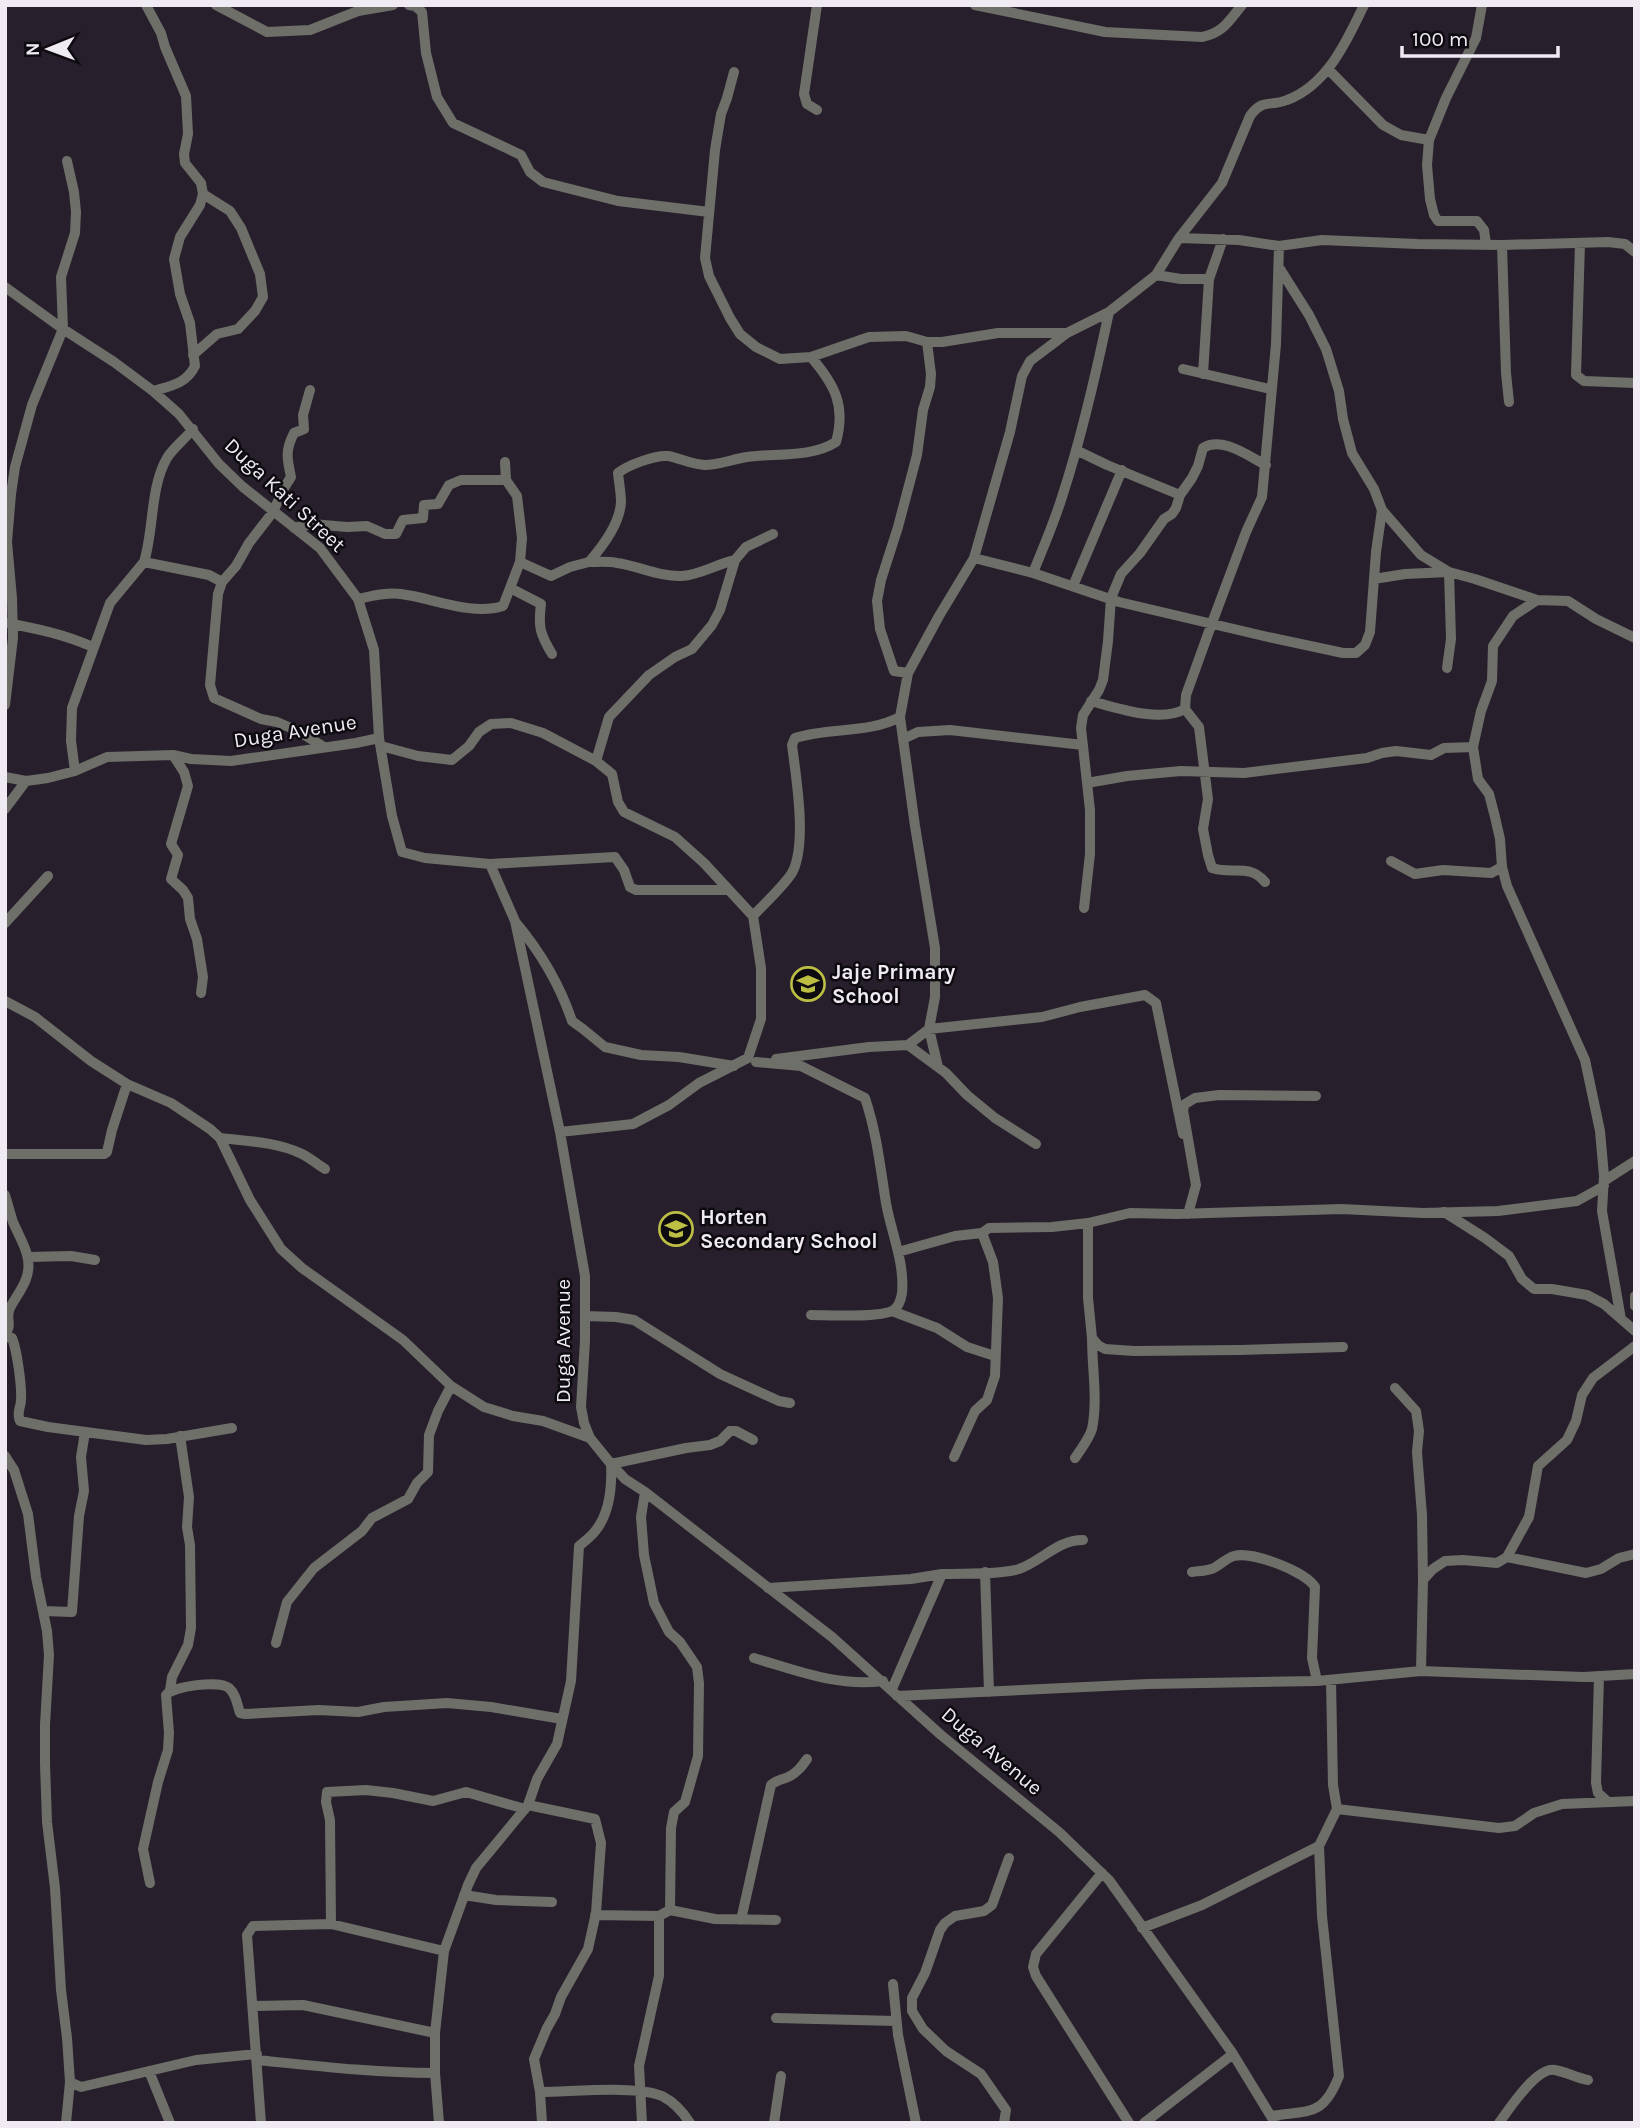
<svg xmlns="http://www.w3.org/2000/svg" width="1640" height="2128" font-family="Karla,sans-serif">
  <rect width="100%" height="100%" fill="#27202c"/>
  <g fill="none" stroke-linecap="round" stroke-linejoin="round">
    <path stroke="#6e6f68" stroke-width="10" d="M 146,5 L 161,33 L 165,47 L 186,96 L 188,134 L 184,154 L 185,163 L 201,183 L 203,194 L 200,205 L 180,237 L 174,259 L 180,294 L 190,323 L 195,366 C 186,384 171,386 153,391
      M 216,5 L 267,32 L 310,30 L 358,11 L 393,5
      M 409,5 L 415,6 L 422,12 L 426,53 L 437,97 L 453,123 L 521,155 L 530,172 L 543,182 L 618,201 L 709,212
      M 975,5 L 1105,32 L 1202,37 C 1223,33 1229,21 1242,5
      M 1482,5 L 1476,38 L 1446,98 L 1429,140 L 1427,165 L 1430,199 L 1434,215 L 1438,221 L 1477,221 L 1484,230 L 1486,244
      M 1328,69 L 1383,125 L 1401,135 L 1429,140
      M 734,72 L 727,98 L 721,114 L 715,150 L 705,258 L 709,276 L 730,318 L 740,334 L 756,347 L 780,359 L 811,357 L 869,337 L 906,336 L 927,342 L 942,342 L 998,333 L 1066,333
      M 817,110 L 807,104 L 804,94 L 817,5
      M 1179,238 L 1239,240 L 1279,246 L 1322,240 L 1417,244 L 1502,245 L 1608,242 L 1625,244 L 1635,252
      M 1580,243 L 1576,375 L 1584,381 L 1635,383
      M 1502,245 L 1506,373 L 1509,402
      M 1280,269 L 1309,315 L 1326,349 L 1339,391 L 1343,419 L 1352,453 L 1374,489 L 1382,510 L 1421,555 L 1449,572 L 1475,579 L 1537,600 L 1568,601 L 1596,619 L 1635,638
      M 1156,275 L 1181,279 L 1209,279
      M 5,287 L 63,329 L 114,362 L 153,391 L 179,414 L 219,464 L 243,487 L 320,548 L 358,599 L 374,650 L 379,738
      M 193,355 L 217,334 L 238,329 L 255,311 L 263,297 L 260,274 L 241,228 L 230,211 L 203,194
      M 1183,369 L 1270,389
      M 1203,374 L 1209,279 L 1223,239
      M 310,390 L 303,415 L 304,429 L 294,433 C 285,450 287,459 291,477 L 284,488 L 273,512 L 249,543 L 236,566 L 222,582 L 218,594 L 210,685 L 214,698 L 261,719 L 277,722 L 298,731 L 324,747
      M 1076,450 L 1107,465 L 1180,495
      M 505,462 L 506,480 L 517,496 L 522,538 L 520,562 L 510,588
      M 294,528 L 312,524 L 347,527 L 367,526 L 385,534 L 396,534 L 403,520 L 423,518 L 424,505 L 438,504 L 449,485 L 461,480 L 506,480
      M 974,558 L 1033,573 L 1119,602 L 1268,637 L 1343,653 L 1356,653 L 1365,645 L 1370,632 L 1376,552 L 1382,510
      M 144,562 C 154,530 150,487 167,458 C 173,448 185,439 193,429
      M 520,562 L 551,576 L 570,567 L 589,562 C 603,546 620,524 621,502 C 621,493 619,483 618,473 C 628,465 655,455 668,456 C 680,458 692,465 705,465 C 717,465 734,459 747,457 C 775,453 811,458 836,442 C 846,406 835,385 811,357
      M 589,562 C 598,562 608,561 617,563 C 639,566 659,577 682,576 C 700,575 717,564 735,560
      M 1033,573 C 1043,548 1054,523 1062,497 C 1082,436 1096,374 1109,312
      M 1374,579 L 1405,574 L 1449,572 L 1451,639 L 1447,668
      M 1073,586 L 1122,470
      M 358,599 C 372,596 387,592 401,594 C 433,598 471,616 503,606 L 510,588 L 541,604 C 538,627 540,634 552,654
      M 1537,600 L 1513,616 L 1493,646 L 1492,681 L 1481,711 L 1473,747 L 1478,779 L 1489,794 L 1495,817 L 1500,839 L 1502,867 L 1507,886 L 1585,1060 L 1600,1131 L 1604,1176 L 1602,1211 L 1621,1319
      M 7,623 C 38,629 63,634 93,647
      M 908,673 L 894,671 L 880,629 L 877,601 L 881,580 L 898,527 L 917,455 L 923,410 L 930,387 L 931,374 L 927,342
      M 1091,701 C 1117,708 1161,723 1185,709 L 1186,695 L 1212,623 L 1246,532 L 1262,497 L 1276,344 L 1279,246
      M 5,705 L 13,638 L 12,598 L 7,542 L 11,494 L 15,467 L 32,405 L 63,329 L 61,277 L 75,233 L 76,212 L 74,192 L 67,161
      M 1185,709 L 1199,727 L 1208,799 L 1203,829 L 1208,855 L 1212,868 C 1233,875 1249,863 1265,882
      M 900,717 L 915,826 L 935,948 L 935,997 L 929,1029 L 908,1045
      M 903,739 L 918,732 L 950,730 L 1083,745
      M 381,746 L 418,756 L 452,760 L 469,746 L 479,732 L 491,724 L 511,723 L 543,733 L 596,761 L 612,774 L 618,802 L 624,812 L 675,837 L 704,863 L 753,916 L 761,968 L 761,1019 L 748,1058 L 699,1083 L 669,1105 L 633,1124 L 560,1132
      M 173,755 L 184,772 L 188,786 L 171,844 L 178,855 L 171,879 L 183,890 L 188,898 L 190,919 L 197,939 L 203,977 L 201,993
      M 596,761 L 609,717 L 649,675 L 675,657 L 692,649 L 712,625 L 720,610 L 735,560 L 746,547 L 773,534
      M 75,771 L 71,741 L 72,708 L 110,603 L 144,562 L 209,575 L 222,582
      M 5,777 L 26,781 L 48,778 L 75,771 L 107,757 L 173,755 L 191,759 L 231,761 L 356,743 L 379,738 L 392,816 L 402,852 L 425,858 L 490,864 L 515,921 L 560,1132 L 585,1276 L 585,1341 L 581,1407 L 584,1423 L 590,1438 L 611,1464 L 625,1479 L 645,1492 L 832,1637 L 941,1735 L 1059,1832 L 1109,1880 L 1233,2054 L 1275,2123
      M 1087,783 L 1127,776 L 1181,771 L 1244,773 L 1367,758 L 1382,753 L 1396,751 L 1431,755 L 1444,748 L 1473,747
      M 5,809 L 26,781
      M 1391,861 L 1415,874 L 1443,870 L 1491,873 L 1502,867
      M 490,864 L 615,857 L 624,870 L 630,887 L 636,890 L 728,890
      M 1084,908 L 1090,854 L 1090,810 L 1081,728 L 1083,715 L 1099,690 L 1103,680 L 1108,641 L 1111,598 L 1121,574 L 1140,553 L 1164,519 L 1172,514 L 1176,508 L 1180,495 L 1192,478 L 1198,466 L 1203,448 C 1222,436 1248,456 1266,465
      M 753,916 C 763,905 787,883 793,871 C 807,841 796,777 792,745 L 795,738 C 830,727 868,734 900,717 L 908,673 L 939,616 L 974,558 L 1010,432 L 1022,376 L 1030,361 L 1067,333 L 1109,312 L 1156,275 L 1179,238 L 1222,183 L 1250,116 C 1263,98 1270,107 1287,100 C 1327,85 1347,41 1364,5
      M 5,923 L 48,876
      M 517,924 C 541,953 560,985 572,1021 L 583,1029 L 605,1047 L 641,1055 L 679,1057 L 734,1066
      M 5,1001 L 35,1017 L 91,1061 L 127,1084 L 171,1103 L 210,1129 L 220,1138 L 250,1200 L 281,1249 L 302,1268 L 403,1340 L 451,1386 L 484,1407 L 513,1416 L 543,1421 L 590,1438
      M 776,1059 L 869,1047 L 908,1045 L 946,1073 L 967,1095 L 995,1118 L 1036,1144
      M 756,1062 L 801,1066 L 865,1098 C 877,1134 880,1166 886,1203 C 891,1232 905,1263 902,1293 C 901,1300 898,1308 892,1311 C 877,1318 829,1315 811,1315
      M 938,1067 L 929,1029 L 1042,1017 L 1080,1007 L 1145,995 L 1156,1003 L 1183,1134
      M 220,1138 C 246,1141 278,1142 302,1154 C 310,1158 317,1164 325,1169
      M 5,1154 L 104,1154 L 107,1152 L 112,1130 L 127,1084
      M 1604,1181 L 1635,1161
      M 5,1195 C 8,1204 10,1213 13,1222 C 21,1241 34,1258 26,1279 C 22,1290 15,1298 10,1308 C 5,1318 13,1326 5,1334
      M 1444,1212 L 1485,1238 L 1509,1256 L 1522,1279 L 1534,1289 L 1552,1289 L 1587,1295 L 1604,1304 L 1635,1331
      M 1188,1214 L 1196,1185 L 1183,1110 L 1185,1104 L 1195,1098 L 1219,1095 L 1316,1096
      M 1088,1223 L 1088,1298 L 1092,1338 L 1098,1345 L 1105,1349 L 1134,1351 L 1240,1350 L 1343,1347
      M 898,1252 L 955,1236 L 982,1233 L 989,1228 L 1052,1227 L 1088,1223 L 1130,1213 L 1177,1214 L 1341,1209 L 1423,1213 L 1498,1211 L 1577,1201 L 1604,1186
      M 28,1257 L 71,1256 L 95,1260
      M 1635,1296 L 1635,1306
      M 892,1311 L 937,1328 L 967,1347 L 995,1356
      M 585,1316 L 616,1317 L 634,1320 L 720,1374 L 779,1401 L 790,1403
      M 5,1337 L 12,1338 C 17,1350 22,1387 21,1400 C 21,1408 16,1412 20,1421 L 48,1427 L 146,1440 L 167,1439 L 232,1428
      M 1395,1388 L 1416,1411 L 1419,1431 L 1417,1452 L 1422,1515 L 1423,1580
      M 5,1456 L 14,1470 L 28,1514 L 36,1577 L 47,1631 L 49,1655 L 45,1725 L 45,1764 L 47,1822 L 55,1888 L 61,1990 L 67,2038 L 70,2082 L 66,2123
      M 954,1457 L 975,1411 L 987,1400 L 995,1376 L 998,1298 L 993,1262 L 982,1233
      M 1075,1458 C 1081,1449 1089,1439 1092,1429 C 1098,1400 1092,1368 1092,1338
      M 645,1492 L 641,1517 L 644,1555 L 654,1603 L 669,1632 L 680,1642 L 697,1667 L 699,1683 L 698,1756 L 685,1802 L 674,1812 L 671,1828 L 670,1910
      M 1507,1557 L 1586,1573 L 1601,1569 L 1619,1558 L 1635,1554
      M 985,1572 L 989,1692
      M 1192,1572 C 1199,1571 1208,1571 1214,1568 C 1221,1564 1227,1558 1234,1556 C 1252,1551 1305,1571 1315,1587 L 1312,1658 L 1317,1681
      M 768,1588 L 911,1579 L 942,1574
      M 44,1611 L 72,1612 L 79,1516 L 84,1491 L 81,1457 L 85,1432
      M 276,1643 L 287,1602 L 314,1568 L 362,1531 L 372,1518 L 408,1499 L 417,1483 L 428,1472 L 429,1435 L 438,1411 L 451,1386
      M 754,1658 C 798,1671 838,1687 883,1681
      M 1421,1671 L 1423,1580 L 1433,1569 L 1445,1561 L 1463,1560 L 1497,1563 L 1507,1557 L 1529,1517 L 1538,1466 L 1567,1440 L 1576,1421 L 1582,1395 L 1593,1378 L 1635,1346
      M 1599,1676 L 1596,1783 L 1598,1793 L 1608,1802
      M 892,1689 L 942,1574 C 964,1573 999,1575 1019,1569 C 1042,1561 1057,1540 1083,1540
      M 170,1690 L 172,1677 L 188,1645 L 191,1628 L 190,1545 L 187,1527 L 189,1497 L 180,1436
      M 897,1696 L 1148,1684 L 1317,1681 L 1421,1671 L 1583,1677 L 1635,1674
      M 528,1805 L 595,1819 L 601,1843 L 596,1913 L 588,1949 L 561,1997 L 555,2014 L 547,2028 L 534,2059 L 540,2092 L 542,2123
      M 1337,1809 L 1499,1828 L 1515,1826 L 1534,1813 L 1562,1804 L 1635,1801
      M 1102,1873 L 1036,1954 L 1033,1967 L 1036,1976 L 1129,2123
      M 150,1883 L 143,1849 L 158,1782 L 168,1750 L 169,1733 L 166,1695 C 173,1686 220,1680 229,1688 C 236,1694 237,1704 240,1713 L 245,1714 L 319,1710 L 358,1712 L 384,1707 L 447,1703 L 491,1707 L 562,1719
      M 464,1895 L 496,1900 L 552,1902
      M 595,1915 L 659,1916 L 670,1910 L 715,1919 L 776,1920
      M 741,1920 L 771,1785 C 776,1780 781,1780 788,1777 C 797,1773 802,1766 807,1759
      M 331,1924 L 330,1820 L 326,1802 L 327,1792 L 366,1790 L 393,1793 L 433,1801 L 466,1792 L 525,1809
      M 1142,1928 L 1202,1905 L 1319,1846 L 1337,1809 L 1333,1785 L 1331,1680
      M 893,1984 L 898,2035 L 916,2123
      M 254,2006 L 303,2005 L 435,2033
      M 776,2018 L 896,2021
      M 257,2060 C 316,2066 376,2073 435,2073
      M 149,2071 L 170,2123
      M 70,2082 L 81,2087 L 196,2060 L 257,2054
      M 540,2092 C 571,2092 637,2085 662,2096 C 674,2102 683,2112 690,2123
      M 1271,2116 C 1310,2110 1323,2117 1339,2076 L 1322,1916 L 1319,1846
      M 261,2123 L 247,1935 L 253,1926 L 331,1924 L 444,1951
      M 439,2123 L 435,2073 L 435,2033 L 444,1951 L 468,1885 L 476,1868 L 528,1805 L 537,1779 L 557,1744 L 571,1681 L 579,1546 C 585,1541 592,1536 596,1530 C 610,1512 612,1485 611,1464 L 686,1448 L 710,1445 L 720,1441 L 730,1431 L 736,1431 L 753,1440
      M 642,2123 L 639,2066 L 659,1976 L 659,1916
      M 774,2123 L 781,2076
      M 1004,2123 L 1006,2110 L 981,2074 L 946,2051 L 923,2029 L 912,2011 L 912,1998 L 925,1973 L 940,1930 L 945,1923 L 955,1916 L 984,1911 L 992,1905 L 1009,1858
      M 1144,2123 L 1233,2054
      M 1499,2123 C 1509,2109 1537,2066 1555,2070 C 1566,2072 1577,2078 1588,2080"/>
  </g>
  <defs>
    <g id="school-ring" transform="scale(1.75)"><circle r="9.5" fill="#0e0b10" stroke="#bcbf44" stroke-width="1.5"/><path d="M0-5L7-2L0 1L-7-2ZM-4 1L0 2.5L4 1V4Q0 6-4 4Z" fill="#bcbf44"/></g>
  </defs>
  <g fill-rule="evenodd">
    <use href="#school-ring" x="808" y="984"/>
    <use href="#school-ring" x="676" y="1229"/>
  </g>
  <g text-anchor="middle" stroke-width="5" stroke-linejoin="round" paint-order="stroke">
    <g font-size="21" fill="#f0ebf3" stroke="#0e0b10">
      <text transform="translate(285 495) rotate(43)" y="7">Duga Kati Street</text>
      <text transform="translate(295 731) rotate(-9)" y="7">Duga Avenue</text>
      <text transform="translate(563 1341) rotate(-90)" y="7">Duga Avenue</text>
      <text transform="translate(992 1751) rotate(40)" y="7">Duga Avenue</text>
    </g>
    <g font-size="21" font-weight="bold" fill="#f0ebf3" stroke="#0e0b10" text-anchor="start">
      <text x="832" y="979">Jaje Primary<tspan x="832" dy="24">School</tspan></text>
      <text x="700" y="1224">Horten<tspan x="700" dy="24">Secondary School</tspan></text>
    </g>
  </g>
  <rect width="1640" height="2128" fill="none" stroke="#f0ebf3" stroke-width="14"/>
  <g transform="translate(49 49) rotate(269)" stroke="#0e0b10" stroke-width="5" paint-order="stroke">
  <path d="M0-5L12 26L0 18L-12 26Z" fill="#f0ebf3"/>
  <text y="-10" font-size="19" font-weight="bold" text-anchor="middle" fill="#f0ebf3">N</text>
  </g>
  <path d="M1402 46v10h156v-10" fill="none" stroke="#f0ebf3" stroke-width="3.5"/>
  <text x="1412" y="46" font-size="21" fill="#f0ebf3" stroke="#0e0b10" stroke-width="5" paint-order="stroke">100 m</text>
</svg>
